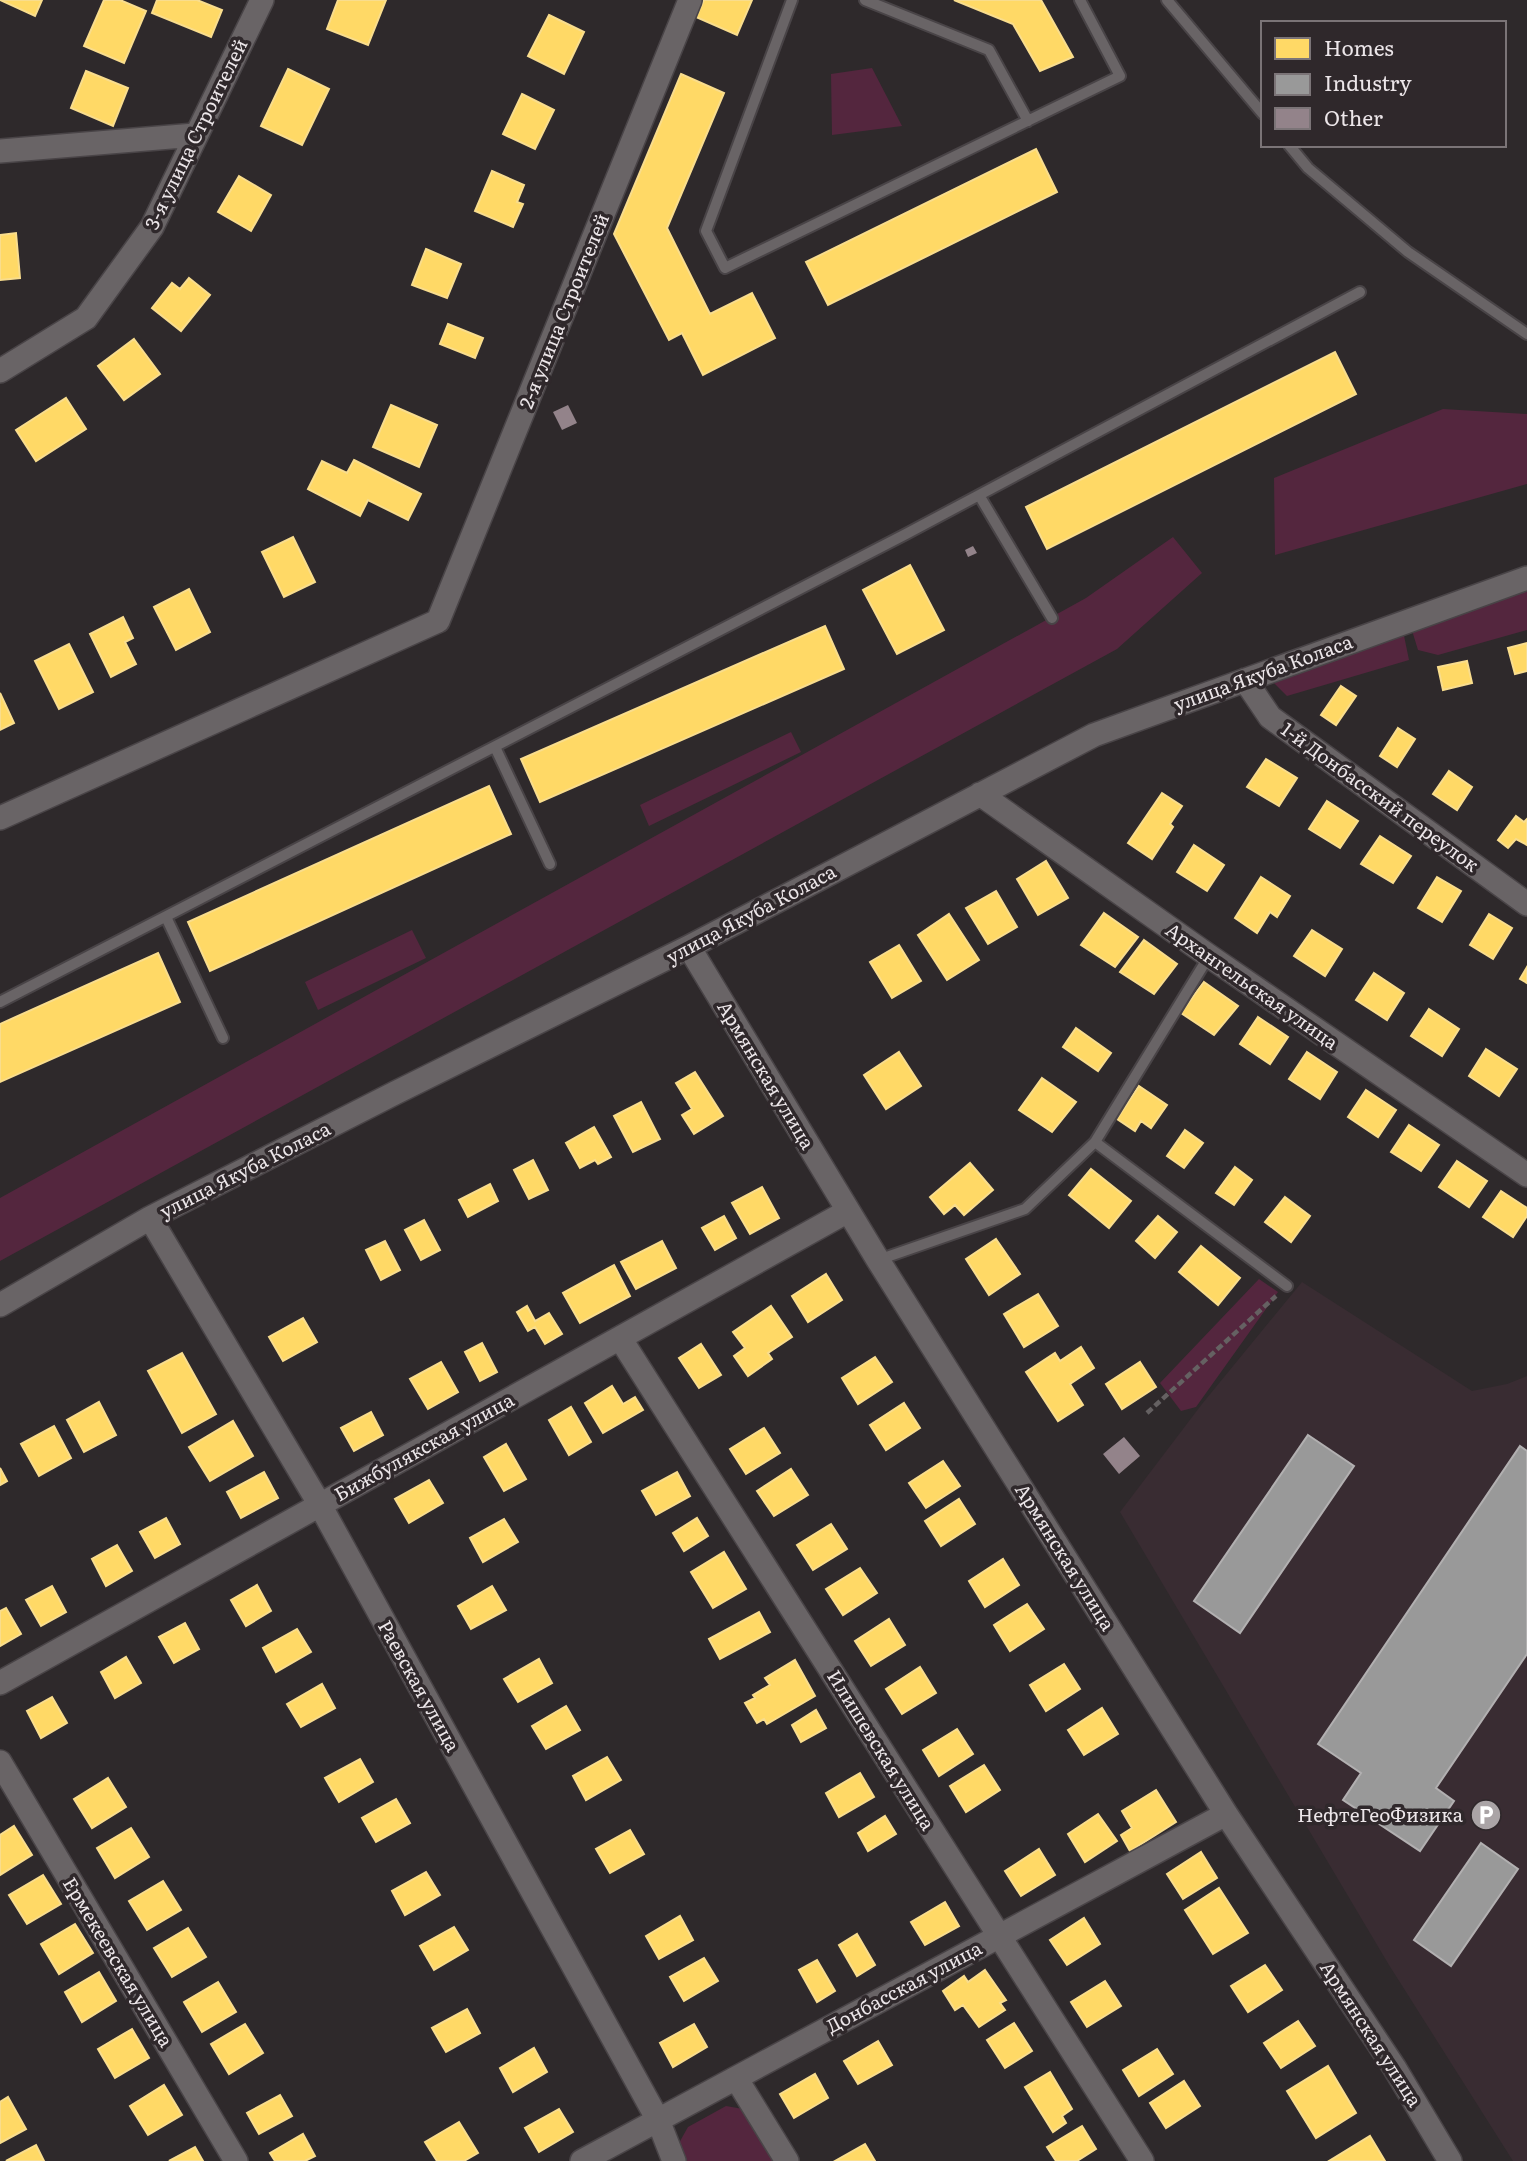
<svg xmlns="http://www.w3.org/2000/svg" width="1527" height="2161" font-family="Literata,serif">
  <rect width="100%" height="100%" fill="#2e292b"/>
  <path fill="#392c32" d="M 1302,1282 L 1472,1391 L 1507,1384 L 1527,1376 L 1527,2161 L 1513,2161 L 1389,1965 L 1120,1512 L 1202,1404 Z"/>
  <path fill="#54263e" d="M 872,68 L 902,126 L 832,135 L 831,74 Z
    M 1443,409 L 1527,414 L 1527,484 L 1275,555 L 1274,478 Z
    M 1173,537 L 1202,573 L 1117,649 L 0,1261 L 0,1198 L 1086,598 Z
    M 1527,584 L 1527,630 L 1438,655 L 1418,650 L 1410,624 Z
    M 1402,626 L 1409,660 L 1287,696 L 1267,676 Z
    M 791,732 L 801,752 L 649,826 L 640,805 Z
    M 412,930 L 426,958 L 318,1010 L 305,982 Z
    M 1259,1279 L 1278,1292 L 1196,1407 L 1181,1411 L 1160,1383 Z
    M 726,2106 L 743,2109 L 774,2161 L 686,2161 L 679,2143 L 688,2127 Z"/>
  <path fill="#ffd966" stroke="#f9dd8d" stroke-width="2" d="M 0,0 L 42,0 L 35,16 Z
    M 104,0 L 120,0 L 146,11 L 124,63 L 84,46 Z
    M 157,0 L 197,0 L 222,10 L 211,37 L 152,13 Z
    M 338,0 L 386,0 L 368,45 L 327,29 Z
    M 704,0 L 752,0 L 737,35 L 696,17 Z
    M 954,0 L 1041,0 L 1073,57 L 1040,71 L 1013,24 Z
    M 549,15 L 584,32 L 564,74 L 528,56 Z
    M 288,69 L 329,89 L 302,145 L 261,126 Z
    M 86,71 L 128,88 L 113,126 L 71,108 Z
    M 681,74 L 724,93 L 667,228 L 710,314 L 752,293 L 775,338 L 703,375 L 682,333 L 669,340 L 614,234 Z
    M 522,94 L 554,110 L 535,149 L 503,134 Z
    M 1036,149 L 1057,192 L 828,305 L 806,262 Z
    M 492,171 L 524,185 L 517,202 L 523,204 L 513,227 L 475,211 Z
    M 239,176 L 271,195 L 251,231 L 218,212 Z
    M 16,233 L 20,278 L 0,280 L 0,235 Z
    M 426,249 L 461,264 L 447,298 L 412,285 Z
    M 189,278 L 210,295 L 181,331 L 152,308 L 172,283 L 180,289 Z
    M 448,324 L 483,338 L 475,358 L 440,344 Z
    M 134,339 L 160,374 L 124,400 L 98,366 Z
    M 1335,352 L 1356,394 L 1047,549 L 1026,507 Z
    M 66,398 L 86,429 L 36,461 L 16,430 Z
    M 391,405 L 437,425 L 419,467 L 373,447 Z
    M 354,460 L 421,494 L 408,520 L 368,500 L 360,516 L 308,489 L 322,461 L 347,473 Z
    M 293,537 L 315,582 L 284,597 L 262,552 Z
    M 910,565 L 944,630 L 897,654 L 863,590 Z
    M 189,589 L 210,632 L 176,650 L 154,607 Z
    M 123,617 L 133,638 L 125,642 L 136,664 L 111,677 L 90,634 Z
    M 825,626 L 844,669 L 540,802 L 521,759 Z
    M 1527,643 L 1527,671 L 1515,674 L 1508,648 Z
    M 69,644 L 93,692 L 59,709 L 35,661 Z
    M 1467,661 L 1472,683 L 1443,690 L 1438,667 Z
    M 1341,686 L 1356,696 L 1336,725 L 1321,715 Z
    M 0,693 L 14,723 L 0,730 Z
    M 1398,728 L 1415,739 L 1397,767 L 1380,756 Z
    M 1266,759 L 1297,778 L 1279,806 L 1247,787 Z
    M 1449,771 L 1472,787 L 1457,810 L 1433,794 Z
    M 489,786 L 511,834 L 210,971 L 188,922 Z
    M 1162,793 L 1182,806 L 1170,824 L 1173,827 L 1152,859 L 1128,843 Z
    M 1327,801 L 1358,821 L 1340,848 L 1309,829 Z
    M 1516,816 L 1524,822 L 1527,819 L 1527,845 L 1516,839 L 1508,848 L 1498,840 Z
    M 1380,836 L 1411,856 L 1393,883 L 1361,864 Z
    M 1194,845 L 1224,865 L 1207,891 L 1177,872 Z
    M 1046,861 L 1068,898 L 1038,915 L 1017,879 Z
    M 1261,877 L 1290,896 L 1277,917 L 1270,912 L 1257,933 L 1235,918 Z
    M 1437,877 L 1461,891 L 1442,922 L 1418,908 Z
    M 996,891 L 1017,927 L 988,944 L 966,908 Z
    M 1104,913 L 1138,937 L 1115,967 L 1081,945 Z
    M 949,914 L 979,960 L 947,980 L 918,935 Z
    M 1489,914 L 1512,928 L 1493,959 L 1470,945 Z
    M 1312,930 L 1342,949 L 1325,976 L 1294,956 Z
    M 1144,940 L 1177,964 L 1154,994 L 1120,972 Z
    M 899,945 L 921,981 L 892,998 L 870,962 Z
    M 158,953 L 180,1002 L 0,1082 L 0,1024 Z
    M 1527,967 L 1527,983 L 1520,979 Z
    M 1374,973 L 1404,993 L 1387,1020 L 1356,1000 Z
    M 1204,982 L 1238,1006 L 1214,1035 L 1181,1013 Z
    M 1429,1009 L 1459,1029 L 1442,1056 L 1411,1036 Z
    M 1258,1017 L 1288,1037 L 1270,1064 L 1240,1044 Z
    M 1076,1028 L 1111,1053 L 1098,1071 L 1063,1047 Z
    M 1486,1049 L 1517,1069 L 1499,1096 L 1469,1076 Z
    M 899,1052 L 921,1086 L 886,1109 L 864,1075 Z
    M 1307,1052 L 1337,1072 L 1320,1099 L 1289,1079 Z
    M 695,1072 L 723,1116 L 694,1134 L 682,1115 L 692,1109 L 676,1083 Z
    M 1042,1078 L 1076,1102 L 1052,1132 L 1019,1110 Z
    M 1139,1086 L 1167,1105 L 1151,1128 L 1141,1121 L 1135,1131 L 1117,1119 Z
    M 1366,1090 L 1396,1110 L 1378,1137 L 1348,1117 Z
    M 641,1102 L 660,1139 L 633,1152 L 614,1116 Z
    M 1409,1125 L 1439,1145 L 1421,1171 L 1391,1152 Z
    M 594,1127 L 611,1157 L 598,1164 L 595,1160 L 580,1168 L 566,1143 Z
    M 1185,1130 L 1203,1143 L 1184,1168 L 1167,1156 Z
    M 533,1160 L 548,1190 L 529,1199 L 514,1170 Z
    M 1457,1161 L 1487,1181 L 1469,1207 L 1439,1187 Z
    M 970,1163 L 993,1190 L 964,1215 L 955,1205 L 944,1214 L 930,1197 Z
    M 1235,1167 L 1252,1180 L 1234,1205 L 1216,1193 Z
    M 1091,1169 L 1131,1201 L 1109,1228 L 1069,1195 Z
    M 490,1184 L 498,1201 L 468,1217 L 459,1200 Z
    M 762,1187 L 779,1218 L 750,1234 L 732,1203 Z
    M 1501,1191 L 1527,1208 L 1527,1216 L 1513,1237 L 1483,1217 Z
    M 1285,1197 L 1310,1216 L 1291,1242 L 1265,1222 Z
    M 724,1216 L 736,1238 L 715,1250 L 702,1228 Z
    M 1158,1216 L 1177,1232 L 1155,1258 L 1136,1241 Z
    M 424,1220 L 440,1250 L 421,1260 L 405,1230 Z
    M 996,1239 L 1020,1274 L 989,1295 L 966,1259 Z
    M 385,1241 L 400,1270 L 381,1280 L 366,1250 Z
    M 662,1241 L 676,1268 L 636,1289 L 621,1262 Z
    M 1201,1246 L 1240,1278 L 1218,1305 L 1179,1272 Z
    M 614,1265 L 630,1296 L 580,1323 L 563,1293 Z
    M 826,1274 L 842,1300 L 808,1322 L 792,1296 Z
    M 1038,1294 L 1058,1326 L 1024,1347 L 1004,1314 Z
    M 527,1306 L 535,1321 L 549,1313 L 562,1334 L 545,1344 L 535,1327 L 528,1331 L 517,1312 Z
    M 771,1306 L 792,1337 L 768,1353 L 772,1359 L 748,1376 L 734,1356 L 745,1348 L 733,1332 Z
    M 303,1318 L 317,1342 L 283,1361 L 269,1337 Z
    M 482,1343 L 497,1372 L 480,1381 L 465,1352 Z
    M 701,1344 L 721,1375 L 699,1388 L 679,1358 Z
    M 1081,1347 L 1094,1368 L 1070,1384 L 1083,1405 L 1058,1421 L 1026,1372 L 1055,1353 L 1060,1361 Z
    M 182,1353 L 216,1414 L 182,1433 L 148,1371 Z
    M 875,1357 L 892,1382 L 858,1404 L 842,1378 Z
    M 441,1362 L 458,1392 L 428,1409 L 410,1379 Z
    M 1140,1362 L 1156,1387 L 1122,1409 L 1106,1384 Z
    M 612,1386 L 623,1404 L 635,1397 L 643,1410 L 603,1433 L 585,1403 Z
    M 99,1402 L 116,1435 L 84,1452 L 67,1420 Z
    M 904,1403 L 920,1428 L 886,1450 L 870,1425 Z
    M 571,1407 L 591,1442 L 569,1455 L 549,1420 Z
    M 371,1412 L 383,1435 L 354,1451 L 341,1428 Z
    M 233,1421 L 253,1456 L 210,1481 L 189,1447 Z
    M 54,1426 L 71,1458 L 39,1476 L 21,1444 Z
    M 764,1428 L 780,1453 L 746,1474 L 730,1449 Z
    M 506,1444 L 526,1479 L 504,1491 L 484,1457 Z
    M 943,1461 L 960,1486 L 926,1508 L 909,1483 Z
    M 0,1468 L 7,1481 L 0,1485 Z
    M 791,1469 L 808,1495 L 774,1516 L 757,1491 Z
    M 264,1472 L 278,1498 L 241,1518 L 227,1492 Z
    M 677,1472 L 690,1496 L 656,1515 L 642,1491 Z
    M 429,1480 L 443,1503 L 409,1523 L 395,1499 Z
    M 959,1499 L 975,1524 L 941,1546 L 925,1521 Z
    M 166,1518 L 180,1544 L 155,1558 L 140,1532 Z
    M 697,1518 L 708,1536 L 684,1551 L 673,1533 Z
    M 504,1519 L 518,1542 L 483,1562 L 470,1538 Z
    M 831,1524 L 847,1549 L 813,1570 L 797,1545 Z
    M 117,1545 L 132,1571 L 106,1586 L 92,1559 Z
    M 724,1552 L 746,1589 L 713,1608 L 691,1572 Z
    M 1003,1559 L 1019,1585 L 985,1607 L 969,1581 Z
    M 860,1568 L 877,1593 L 843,1615 L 826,1589 Z
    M 257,1585 L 271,1611 L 246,1626 L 231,1600 Z
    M 52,1586 L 66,1612 L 41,1626 L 26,1600 Z
    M 492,1586 L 506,1610 L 471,1629 L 458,1606 Z
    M 1027,1604 L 1044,1629 L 1010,1651 L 994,1625 Z
    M 6,1608 L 21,1634 L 0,1646 L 0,1611 Z
    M 759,1612 L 770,1632 L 720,1659 L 709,1639 Z
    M 889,1619 L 905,1645 L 871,1666 L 855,1641 Z
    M 185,1623 L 199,1649 L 174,1663 L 159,1637 Z
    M 297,1629 L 311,1652 L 276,1672 L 263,1648 Z
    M 126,1657 L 141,1683 L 115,1698 L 101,1672 Z
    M 539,1659 L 552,1683 L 518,1702 L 504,1679 Z
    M 795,1660 L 815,1696 L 767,1724 L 764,1719 L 757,1723 L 745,1703 L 755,1698 L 753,1695 L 770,1685 L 765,1678 Z
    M 1064,1664 L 1080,1689 L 1046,1711 L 1030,1685 Z
    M 920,1667 L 936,1693 L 902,1714 L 886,1689 Z
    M 322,1684 L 335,1708 L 301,1727 L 287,1704 Z
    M 52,1697 L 67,1723 L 41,1738 L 27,1711 Z
    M 566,1706 L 580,1730 L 546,1749 L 532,1726 Z
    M 1102,1708 L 1118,1734 L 1084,1755 L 1068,1730 Z
    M 816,1710 L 826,1728 L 801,1742 L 792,1725 Z
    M 957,1729 L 973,1754 L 939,1776 L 923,1750 Z
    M 607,1757 L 621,1780 L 586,1800 L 573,1776 Z
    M 360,1759 L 373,1782 L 339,1802 L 325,1778 Z
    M 984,1765 L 1000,1790 L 966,1812 L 950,1786 Z
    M 860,1773 L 874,1797 L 839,1817 L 826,1793 Z
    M 108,1778 L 126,1807 L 92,1828 L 74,1799 Z
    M 1156,1790 L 1176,1822 L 1130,1851 L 1121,1835 L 1132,1828 L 1122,1811 Z
    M 396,1799 L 410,1823 L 376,1842 L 362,1818 Z
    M 1098,1814 L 1117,1841 L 1085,1862 L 1068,1834 Z
    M 885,1816 L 896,1834 L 868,1851 L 858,1833 Z
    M 14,1826 L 32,1855 L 0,1875 L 0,1835 Z
    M 131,1828 L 149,1857 L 115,1878 L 97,1848 Z
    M 630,1830 L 644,1854 L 610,1873 L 596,1849 Z
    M 1039,1849 L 1055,1875 L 1021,1896 L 1005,1871 Z
    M 1201,1852 L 1217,1878 L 1183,1899 L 1167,1874 Z
    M 426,1872 L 440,1895 L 405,1915 L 392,1891 Z
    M 43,1875 L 61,1904 L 27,1924 L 9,1895 Z
    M 163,1881 L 181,1910 L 147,1930 L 129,1901 Z
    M 1219,1888 L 1248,1933 L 1213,1954 L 1185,1910 Z
    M 945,1902 L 959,1926 L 925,1945 L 911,1922 Z
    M 680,1916 L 693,1940 L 659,1959 L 646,1936 Z
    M 1084,1918 L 1100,1944 L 1067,1965 L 1050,1940 Z
    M 75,1924 L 93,1953 L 59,1974 L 41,1944 Z
    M 454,1927 L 468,1950 L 434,1970 L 420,1946 Z
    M 188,1928 L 206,1957 L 172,1977 L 154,1948 Z
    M 857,1934 L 875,1965 L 857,1976 L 839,1945 Z
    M 704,1958 L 718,1981 L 684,2001 L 670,1977 Z
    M 817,1960 L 835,1991 L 817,2002 L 799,1970 Z
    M 1265,1965 L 1282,1990 L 1248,2012 L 1231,1986 Z
    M 985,1970 L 1006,2000 L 1000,2003 L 1005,2010 L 979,2027 L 963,2005 L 955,2010 L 943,1991 L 964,1976 L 968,1982 Z
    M 99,1972 L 116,2001 L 82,2022 L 65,1992 Z
    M 1105,1981 L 1121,2006 L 1087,2027 L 1071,2002 Z
    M 218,1982 L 236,2012 L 202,2032 L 184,2002 Z
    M 467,2009 L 480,2033 L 446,2052 L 432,2028 Z
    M 1298,2021 L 1315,2046 L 1281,2068 L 1264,2043 Z
    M 1014,2023 L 1032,2051 L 1005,2068 L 987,2040 Z
    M 245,2024 L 263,2053 L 229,2074 L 211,2044 Z
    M 694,2024 L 707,2047 L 673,2067 L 660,2043 Z
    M 132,2029 L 149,2058 L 115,2078 L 98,2049 Z
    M 878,2041 L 892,2065 L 858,2084 L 844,2061 Z
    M 534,2048 L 547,2072 L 513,2092 L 500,2068 Z
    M 1157,2049 L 1173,2074 L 1139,2096 L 1123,2070 Z
    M 1328,2066 L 1356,2113 L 1316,2138 L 1287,2091 Z
    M 1050,2072 L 1072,2109 L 1062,2116 L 1066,2123 L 1053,2132 L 1025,2087 Z
    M 815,2074 L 828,2098 L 794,2118 L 780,2094 Z
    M 1184,2081 L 1200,2106 L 1166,2128 L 1150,2103 Z
    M 164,2085 L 182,2115 L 148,2135 L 130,2106 Z
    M 280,2095 L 292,2116 L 259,2134 L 247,2113 Z
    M 8,2097 L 26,2129 L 0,2143 L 0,2102 Z
    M 559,2109 L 573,2132 L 539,2152 L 525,2128 Z
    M 459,2122 L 478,2153 L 464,2161 L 437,2161 L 425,2142 Z
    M 1082,2126 L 1096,2149 L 1077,2161 L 1056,2161 L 1047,2147 Z
    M 303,2134 L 315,2156 L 305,2161 L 275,2161 L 270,2153 Z
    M 1370,2136 L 1385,2161 L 1329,2161 Z
    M 865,2144 L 875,2161 L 835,2161 Z
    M 36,2145 L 44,2161 L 6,2161 Z
    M 195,2147 L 203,2161 L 169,2161 Z"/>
  <path fill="#999" stroke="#b2b0b1" stroke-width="2" d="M 1308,1435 L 1354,1466 L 1240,1633 L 1194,1601 Z
    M 1520,1446 L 1527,1451 L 1527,1654 L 1436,1788 L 1454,1801 L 1420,1851 L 1343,1800 L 1361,1773 L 1318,1744 Z
    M 1481,1843 L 1518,1869 L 1451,1966 L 1414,1940 Z"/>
  <path fill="#93838a" d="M 568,405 L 577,423 L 562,430 L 553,412 Z
    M 973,546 L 977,553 L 968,557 L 965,550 Z
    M 1124,1437 L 1140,1456 L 1119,1474 L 1103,1454 Z"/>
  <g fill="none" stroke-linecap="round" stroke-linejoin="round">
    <g stroke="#494447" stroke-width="14">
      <path id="service" d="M 792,0 L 706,231 L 725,268 L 1120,76 L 1080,0
        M 865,0 L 989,50 L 1028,121
        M 1167,0 L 1263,114
        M 1289,145 L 1308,168 L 1408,252 L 1527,334
        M 979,495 L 1052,618
        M 495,747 L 550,864
        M 166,917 L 223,1038
        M 0,1002 L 906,534 L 1360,292
        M 1095,1142 L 1209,956
        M 878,1260 L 1025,1209 L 1095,1142 L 1287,1286"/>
    </g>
    <g stroke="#494447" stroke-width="26">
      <path id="minor" d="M 0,151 L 195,135
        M 0,371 L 86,318 L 152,227 L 262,0
        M 1245,680 L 1270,717 L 1527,904
        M 980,794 L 1209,956 L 1527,1175
        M 0,818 L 438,621 L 690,0
        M 689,947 L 878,1260 L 1226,1814 L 1394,2067 L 1450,2161
        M 150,1218 L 320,1505 L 658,2120 L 674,2161
        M 0,1305 L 150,1218 L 395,1093 L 689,947 L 1094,735 L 1527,578
        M 620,1338 L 1142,2161
        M 0,1683 L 848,1211
        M 0,1762 L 236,2161
        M 736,2078 L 787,2161
        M 582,2161 L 1226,1814"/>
    </g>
    <path stroke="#656162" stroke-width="4.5" stroke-dasharray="7 3.5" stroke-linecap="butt" d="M 1147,1413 L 1276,1296"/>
    <use href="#service" stroke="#696466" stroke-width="10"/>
    <use href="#minor" stroke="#696466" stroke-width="23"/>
  </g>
  <defs>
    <g id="parking-disc" transform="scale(1.575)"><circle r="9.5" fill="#aaa4a6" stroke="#2f282b"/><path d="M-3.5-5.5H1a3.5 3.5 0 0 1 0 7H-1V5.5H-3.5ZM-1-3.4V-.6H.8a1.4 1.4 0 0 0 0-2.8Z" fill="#fff"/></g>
  </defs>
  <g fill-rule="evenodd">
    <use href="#parking-disc" x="1486" y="1815"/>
  </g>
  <g text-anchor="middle" stroke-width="7" stroke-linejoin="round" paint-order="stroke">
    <g font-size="19" fill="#ece6e9" stroke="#2f282b">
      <text transform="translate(196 134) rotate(-64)" y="7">3-я улица Строителей</text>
      <text transform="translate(564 311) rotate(-68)" y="7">2-я улица Строителей</text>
      <text transform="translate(1263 673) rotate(-20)" y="7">улица Якуба Коласа</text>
      <text transform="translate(1380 797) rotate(36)" y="7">1-й Донбасский переулок</text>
      <text transform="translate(751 914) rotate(-28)" y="7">улица Якуба Коласа</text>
      <text transform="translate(1252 986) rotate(35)" y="7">Архангельская улица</text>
      <text transform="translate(766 1075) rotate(59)" y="7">Армянская улица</text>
      <text transform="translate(245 1170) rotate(-27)" y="7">улица Якуба Коласа</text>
      <text transform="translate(424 1447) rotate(-29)" y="7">Бижбулякская улица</text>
      <text transform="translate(1065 1557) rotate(58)" y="7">Армянская улица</text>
      <text transform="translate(419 1686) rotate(61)" y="7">Раевская улица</text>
      <text transform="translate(881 1750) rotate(58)" y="7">Илишевская улица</text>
      <text transform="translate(118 1962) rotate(59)" y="7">Ермекеевская улица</text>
      <text transform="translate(904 1987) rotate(-28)" y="7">Донбасская улица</text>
      <text transform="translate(1371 2034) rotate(57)" y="7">Армянская улица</text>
    </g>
    <g font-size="19" fill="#ece6e9" stroke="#2f282b" text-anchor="end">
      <text x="1463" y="1822">НефтеГеоФизика</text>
    </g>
  </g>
  <rect x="1261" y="21" width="245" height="126" fill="#2f282b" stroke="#7b7477" stroke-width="2"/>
  <rect x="1275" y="38" width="35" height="21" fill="#ffd966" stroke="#7b7477" stroke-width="2"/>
  <text x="1324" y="56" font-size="21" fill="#ece6e9">Homes</text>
  <rect x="1275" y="74" width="35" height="21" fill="#999999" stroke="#7b7477" stroke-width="2"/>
  <text x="1324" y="91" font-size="21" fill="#ece6e9">Industry</text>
  <rect x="1275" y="108" width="35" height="21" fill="#93838a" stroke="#7b7477" stroke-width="2"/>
  <text x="1324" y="126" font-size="21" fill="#ece6e9">Other</text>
</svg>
